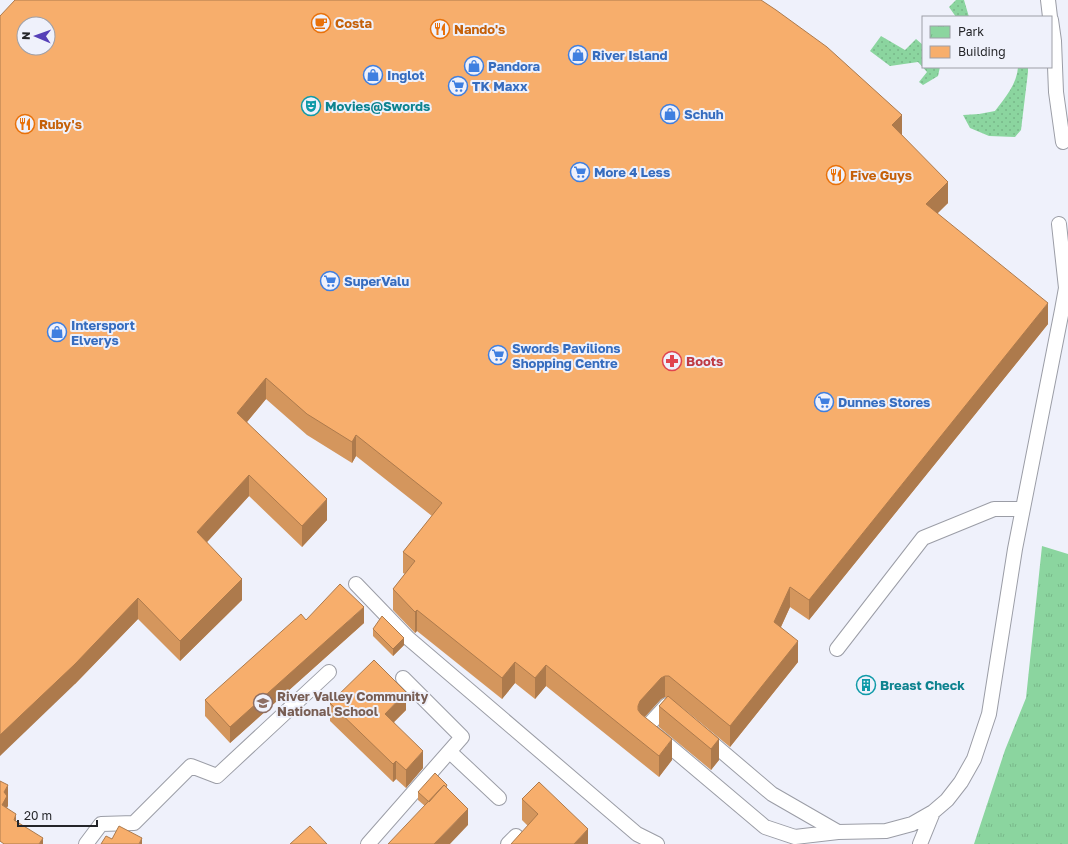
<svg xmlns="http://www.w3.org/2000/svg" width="1068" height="844" font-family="'Golos Text',sans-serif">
  <defs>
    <pattern id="grass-dots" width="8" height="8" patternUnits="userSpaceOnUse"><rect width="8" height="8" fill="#8bd59f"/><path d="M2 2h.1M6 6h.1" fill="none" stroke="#78b789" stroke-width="1.8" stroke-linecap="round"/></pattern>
    <pattern id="park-tufts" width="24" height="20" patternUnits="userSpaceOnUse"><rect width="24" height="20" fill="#8bd59f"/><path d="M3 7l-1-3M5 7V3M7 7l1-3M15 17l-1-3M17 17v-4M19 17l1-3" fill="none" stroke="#78b789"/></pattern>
  </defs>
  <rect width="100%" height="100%" fill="#eff1fb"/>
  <path fill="url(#grass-dots)" d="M 956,0 L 964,0 L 969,17 L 956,17 L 949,7 Z
    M 881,36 L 905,50 L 916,39 L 923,45 L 923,67 L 940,67 L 938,76 L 923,85 L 919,82 L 927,72 L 918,62 L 890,66 L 870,51 Z
    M 1018,67 L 1028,67 L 1028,72 L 1021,130 L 1015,137 L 989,136 L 970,128 L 963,115 L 979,114 L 995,111 C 1005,98 1017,84 1018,67 Z"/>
  <path fill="url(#park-tufts)" d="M 1042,546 L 1068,554 L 1068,844 L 974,844 L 1005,750 L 1026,698 Z"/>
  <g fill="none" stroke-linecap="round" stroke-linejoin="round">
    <g stroke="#9b9da6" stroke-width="16">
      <path id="lane" d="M 1048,0 L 1050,17
        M 1051,20 L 1054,41 L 1056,92 L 1063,142
        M 356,584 L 408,638 L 637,834 L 657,844
        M 837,649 L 923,538 L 994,509 L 1023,509
        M 671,708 L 667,705 L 646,728 L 662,740 L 765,827 L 795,837 L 838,832 L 886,831 L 912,824 L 933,812 L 947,800 L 961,782 L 974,759 L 989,714 L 1015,549 L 1062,310 L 1066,288 L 1059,224
        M 705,737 L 772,794 L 838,832
        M 450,752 L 499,798
        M 86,844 L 101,824 L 134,823 L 191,766 L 217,776 L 329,672
        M 368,844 L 462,737 L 403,678
        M 508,844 L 516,836
        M 920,844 L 933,812"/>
    </g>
    <use href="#lane" stroke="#fff" stroke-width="14"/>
  </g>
  <path fill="#d4965d" d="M 0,16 L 902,135 L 948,203 L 937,213 L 1048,324 L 809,620 L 790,607 L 781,627 L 798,662 L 730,747 L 673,700 L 719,739 L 719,760 L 711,770 L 659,727 L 659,706 L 667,697 L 665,697 L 661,699 L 645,717 L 672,760 L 659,777 L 546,686 L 535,699 L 515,683 L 502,699 L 417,631 L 415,633 L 393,610 L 393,589 L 405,574 L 403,573 L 403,552 L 432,516 L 356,456 L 352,463 L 307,435 L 266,399 L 247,422 L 327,520 L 302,547 L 249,496 L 207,542 L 242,600 L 180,661 L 138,619 L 75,684 Z
    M 306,620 L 364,623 L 230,743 L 205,716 L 205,700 Z
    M 373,629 L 404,645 L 393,656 L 373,636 Z
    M 330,703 L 406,710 L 394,722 L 423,768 L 406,788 L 396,779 L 393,782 L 330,721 Z
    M 447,788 L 468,825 L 425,806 L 418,800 L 418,792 Z
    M 522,799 L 588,844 L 528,826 L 522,820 Z"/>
  <path fill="#ad7a4c" d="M 902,115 L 902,136 L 892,125 Z
    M 948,182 L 948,203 L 926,225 L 926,204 Z
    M 1048,303 L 1048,324 L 809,620 L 809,600 Z
    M 266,378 L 266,399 L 237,434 L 237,413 Z
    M 356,435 L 356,456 L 352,463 L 352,442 Z
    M 249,475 L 249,496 L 197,553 L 197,532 Z
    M 327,499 L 327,520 L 302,547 L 302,526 Z
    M 242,579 L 242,600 L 180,661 L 180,641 Z
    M 790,587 L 790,607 L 774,642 L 774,622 Z
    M 138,598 L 138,619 L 75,684 L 0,756 L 0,735 Z
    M 364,607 L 364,623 L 230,743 L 230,727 Z
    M 417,610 L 417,631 L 415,633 L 415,612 Z
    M 404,638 L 404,645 L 393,656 L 393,649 Z
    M 798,641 L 798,662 L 730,747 L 730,726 Z
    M 515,662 L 515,683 L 502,699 L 502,678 Z
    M 546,665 L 546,686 L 535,699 L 535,678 Z
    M 665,676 L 665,697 L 661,699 L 640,722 L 638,706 L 640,701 L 661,678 Z
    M 406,692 L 406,710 L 385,731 L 385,714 Z
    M 672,739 L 672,760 L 659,777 L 659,756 Z
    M 719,739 L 719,760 L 711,770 L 711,749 Z
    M 423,751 L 423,768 L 406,788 L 406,770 Z
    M 396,761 L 396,779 L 393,782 L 393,764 Z
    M 8,785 L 8,806 L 7,808 L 2,805 L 4,792 Z
    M 468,809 L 468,825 L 450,844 L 434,844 Z
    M 16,814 L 16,835 L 14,820 Z
    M 588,829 L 588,844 L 574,844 Z
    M 43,838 L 43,844 L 39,844 Z
    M 142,838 L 142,844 L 139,844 Z"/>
  <path fill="#f7ae6c" stroke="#ad7a4c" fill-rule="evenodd" d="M 15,0 L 761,0 L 776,10 L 827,47 L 902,115 L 892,125 L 948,182 L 926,204 L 1048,303 L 809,600 L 790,587 L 774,622 L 798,641 L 730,726 L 669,676 L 665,676 L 661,678 L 640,701 L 638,706 L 638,710 L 641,714 L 672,739 L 659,756 L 546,665 L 535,678 L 515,662 L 502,678 L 417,610 L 415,612 L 414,611 L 393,589 L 415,561 L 403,552 L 442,503 L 356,435 L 352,442 L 307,414 L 266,378 L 237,413 L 327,499 L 302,526 L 249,475 L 197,532 L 242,579 L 180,641 L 138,598 L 75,664 L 0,735 L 0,16 ZM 24,24 L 48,24 L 48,48 L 24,48 Z
    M 340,584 L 364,607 L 230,727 L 205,700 L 301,614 L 306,620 Z
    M 382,616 L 404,638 L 393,649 L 373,629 Z
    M 374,660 L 406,692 L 385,714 L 423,751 L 406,770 L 396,761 L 393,764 L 330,703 Z
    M 668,696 L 719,739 L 711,749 L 659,706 Z
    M 435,773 L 447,785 L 446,787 L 444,785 L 429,802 L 418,792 Z
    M 0,781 L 8,785 L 4,792 L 7,796 L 2,805 L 16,814 L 14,820 L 43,838 L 39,844 L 4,844 L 0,841 Z
    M 539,782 L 588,829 L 574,844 L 511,844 L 538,814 L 522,799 Z
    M 444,785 L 468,809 L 434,844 L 388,844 Z
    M 119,826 L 142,838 L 139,844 L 101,844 L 106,836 L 112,839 Z
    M 310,826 L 327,844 L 290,844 Z"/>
  <defs>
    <g id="cafe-ring" transform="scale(1)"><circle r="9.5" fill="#eff1fb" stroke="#e8710a" stroke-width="1.5"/><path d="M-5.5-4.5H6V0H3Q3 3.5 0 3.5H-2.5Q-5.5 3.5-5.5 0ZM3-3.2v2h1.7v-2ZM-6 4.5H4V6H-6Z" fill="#e8710a"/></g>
    <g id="restaurant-ring" transform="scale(1)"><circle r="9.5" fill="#eff1fb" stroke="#e8710a" stroke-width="1.5"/><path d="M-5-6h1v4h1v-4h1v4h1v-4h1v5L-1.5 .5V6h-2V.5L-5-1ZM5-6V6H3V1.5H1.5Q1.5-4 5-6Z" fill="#e8710a"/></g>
    <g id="shop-ring" transform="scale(1)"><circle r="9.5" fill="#eff1fb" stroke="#3f7fe0" stroke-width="1.5"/><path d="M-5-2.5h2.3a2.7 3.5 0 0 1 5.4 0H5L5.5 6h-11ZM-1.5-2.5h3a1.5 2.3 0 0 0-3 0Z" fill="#3f7fe0"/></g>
    <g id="supermarket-ring" transform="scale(1)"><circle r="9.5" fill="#eff1fb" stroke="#3f7fe0" stroke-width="1.5"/><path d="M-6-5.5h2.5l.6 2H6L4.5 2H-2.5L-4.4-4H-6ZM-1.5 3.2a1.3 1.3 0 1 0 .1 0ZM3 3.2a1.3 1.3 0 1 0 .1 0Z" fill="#3f7fe0"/></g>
    <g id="theatre-ring" transform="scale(1)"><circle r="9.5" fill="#eff1fb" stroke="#0f9aa8" stroke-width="1.5"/><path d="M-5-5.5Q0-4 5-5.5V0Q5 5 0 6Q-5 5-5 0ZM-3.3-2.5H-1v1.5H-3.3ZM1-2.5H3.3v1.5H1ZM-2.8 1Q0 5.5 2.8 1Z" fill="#0f9aa8"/></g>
    <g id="pharmacy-ring" transform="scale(1)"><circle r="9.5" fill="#eff1fb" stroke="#e0444e" stroke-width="1.5"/><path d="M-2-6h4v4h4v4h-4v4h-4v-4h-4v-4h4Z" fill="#e0444e"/></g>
    <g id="building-ring" transform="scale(1)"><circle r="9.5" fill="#eff1fb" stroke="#0f9aa8" stroke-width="1.5"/><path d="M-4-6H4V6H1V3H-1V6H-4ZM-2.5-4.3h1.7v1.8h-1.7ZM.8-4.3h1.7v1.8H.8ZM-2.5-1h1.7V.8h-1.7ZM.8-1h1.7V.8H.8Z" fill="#0f9aa8"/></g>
    <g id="school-ring" transform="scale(1)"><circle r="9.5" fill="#eff1fb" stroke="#8d6e63" stroke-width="1.5"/><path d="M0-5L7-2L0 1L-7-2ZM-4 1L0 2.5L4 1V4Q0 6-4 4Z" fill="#8d6e63"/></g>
  </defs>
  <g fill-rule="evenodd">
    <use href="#cafe-ring" x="321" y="23"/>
    <use href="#restaurant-ring" x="440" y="29"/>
    <use href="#shop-ring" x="578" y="55"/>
    <use href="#shop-ring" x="474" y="66"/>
    <use href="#shop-ring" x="373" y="75"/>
    <use href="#supermarket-ring" x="458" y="86"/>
    <use href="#theatre-ring" x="311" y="106"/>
    <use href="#shop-ring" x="670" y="114"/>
    <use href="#restaurant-ring" x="25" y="124"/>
    <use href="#supermarket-ring" x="580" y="172"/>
    <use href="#restaurant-ring" x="836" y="175"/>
    <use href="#supermarket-ring" x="330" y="281"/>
    <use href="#shop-ring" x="57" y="332"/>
    <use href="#supermarket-ring" x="498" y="355"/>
    <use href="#pharmacy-ring" x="672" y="361"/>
    <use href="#supermarket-ring" x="824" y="402"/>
    <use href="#building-ring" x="866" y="685"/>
    <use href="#school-ring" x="263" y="703"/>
  </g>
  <g text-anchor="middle" stroke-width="4" stroke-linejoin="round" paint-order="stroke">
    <g font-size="13" font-weight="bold" fill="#c56008" stroke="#eff1fb" text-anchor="start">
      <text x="335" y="28">Costa</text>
      <text x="454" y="34">Nando's</text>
      <text x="39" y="129">Ruby's</text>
      <text x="850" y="180">Five Guys</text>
    </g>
    <g font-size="13" font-weight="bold" fill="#366cbe" stroke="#eff1fb" text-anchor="start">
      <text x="592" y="60">River Island</text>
      <text x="488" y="71">Pandora</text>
      <text x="387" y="80">Inglot</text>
      <text x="472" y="91">TK Maxx</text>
      <text x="684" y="119">Schuh</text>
      <text x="594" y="177">More 4 Less</text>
      <text x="344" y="286">SuperValu</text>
      <text x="71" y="330">Intersport<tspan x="71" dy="15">Elverys</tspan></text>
      <text x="512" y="353">Swords Pavilions<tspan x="512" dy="15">Shopping Centre</tspan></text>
      <text x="838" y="407">Dunnes Stores</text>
    </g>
    <g font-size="13" font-weight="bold" fill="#0d838f" stroke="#eff1fb" text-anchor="start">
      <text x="325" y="111">Movies@Swords</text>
      <text x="880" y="690">Breast Check</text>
    </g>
    <g font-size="13" font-weight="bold" fill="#be3a42" stroke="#eff1fb" text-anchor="start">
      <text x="686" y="366">Boots</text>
    </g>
    <g font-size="13" font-weight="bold" fill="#785e54" stroke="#eff1fb" text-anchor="start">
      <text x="277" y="701">River Valley Community<tspan x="277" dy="15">National School</tspan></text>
    </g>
  </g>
  <rect x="922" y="16" width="130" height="52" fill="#eff1fb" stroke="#9e9fa7"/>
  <rect x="930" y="26" width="20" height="12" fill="url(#park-tufts)" stroke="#9e9fa7"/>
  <text x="958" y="36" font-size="12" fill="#242529">Park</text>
  <rect x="930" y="46" width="20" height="12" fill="#f7ae6c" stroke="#9e9fa7"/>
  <text x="958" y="56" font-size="12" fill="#242529">Building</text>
  <g transform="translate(36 36) rotate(272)"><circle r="19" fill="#eff1fb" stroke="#9e9fa7"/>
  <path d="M0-3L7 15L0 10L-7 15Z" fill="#5640b8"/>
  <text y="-6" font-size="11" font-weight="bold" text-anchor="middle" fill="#242529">N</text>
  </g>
  <path d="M18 820v6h79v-6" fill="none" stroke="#242529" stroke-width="2"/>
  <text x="24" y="820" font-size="12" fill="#242529" stroke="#eff1fb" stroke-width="3" paint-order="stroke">20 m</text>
</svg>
